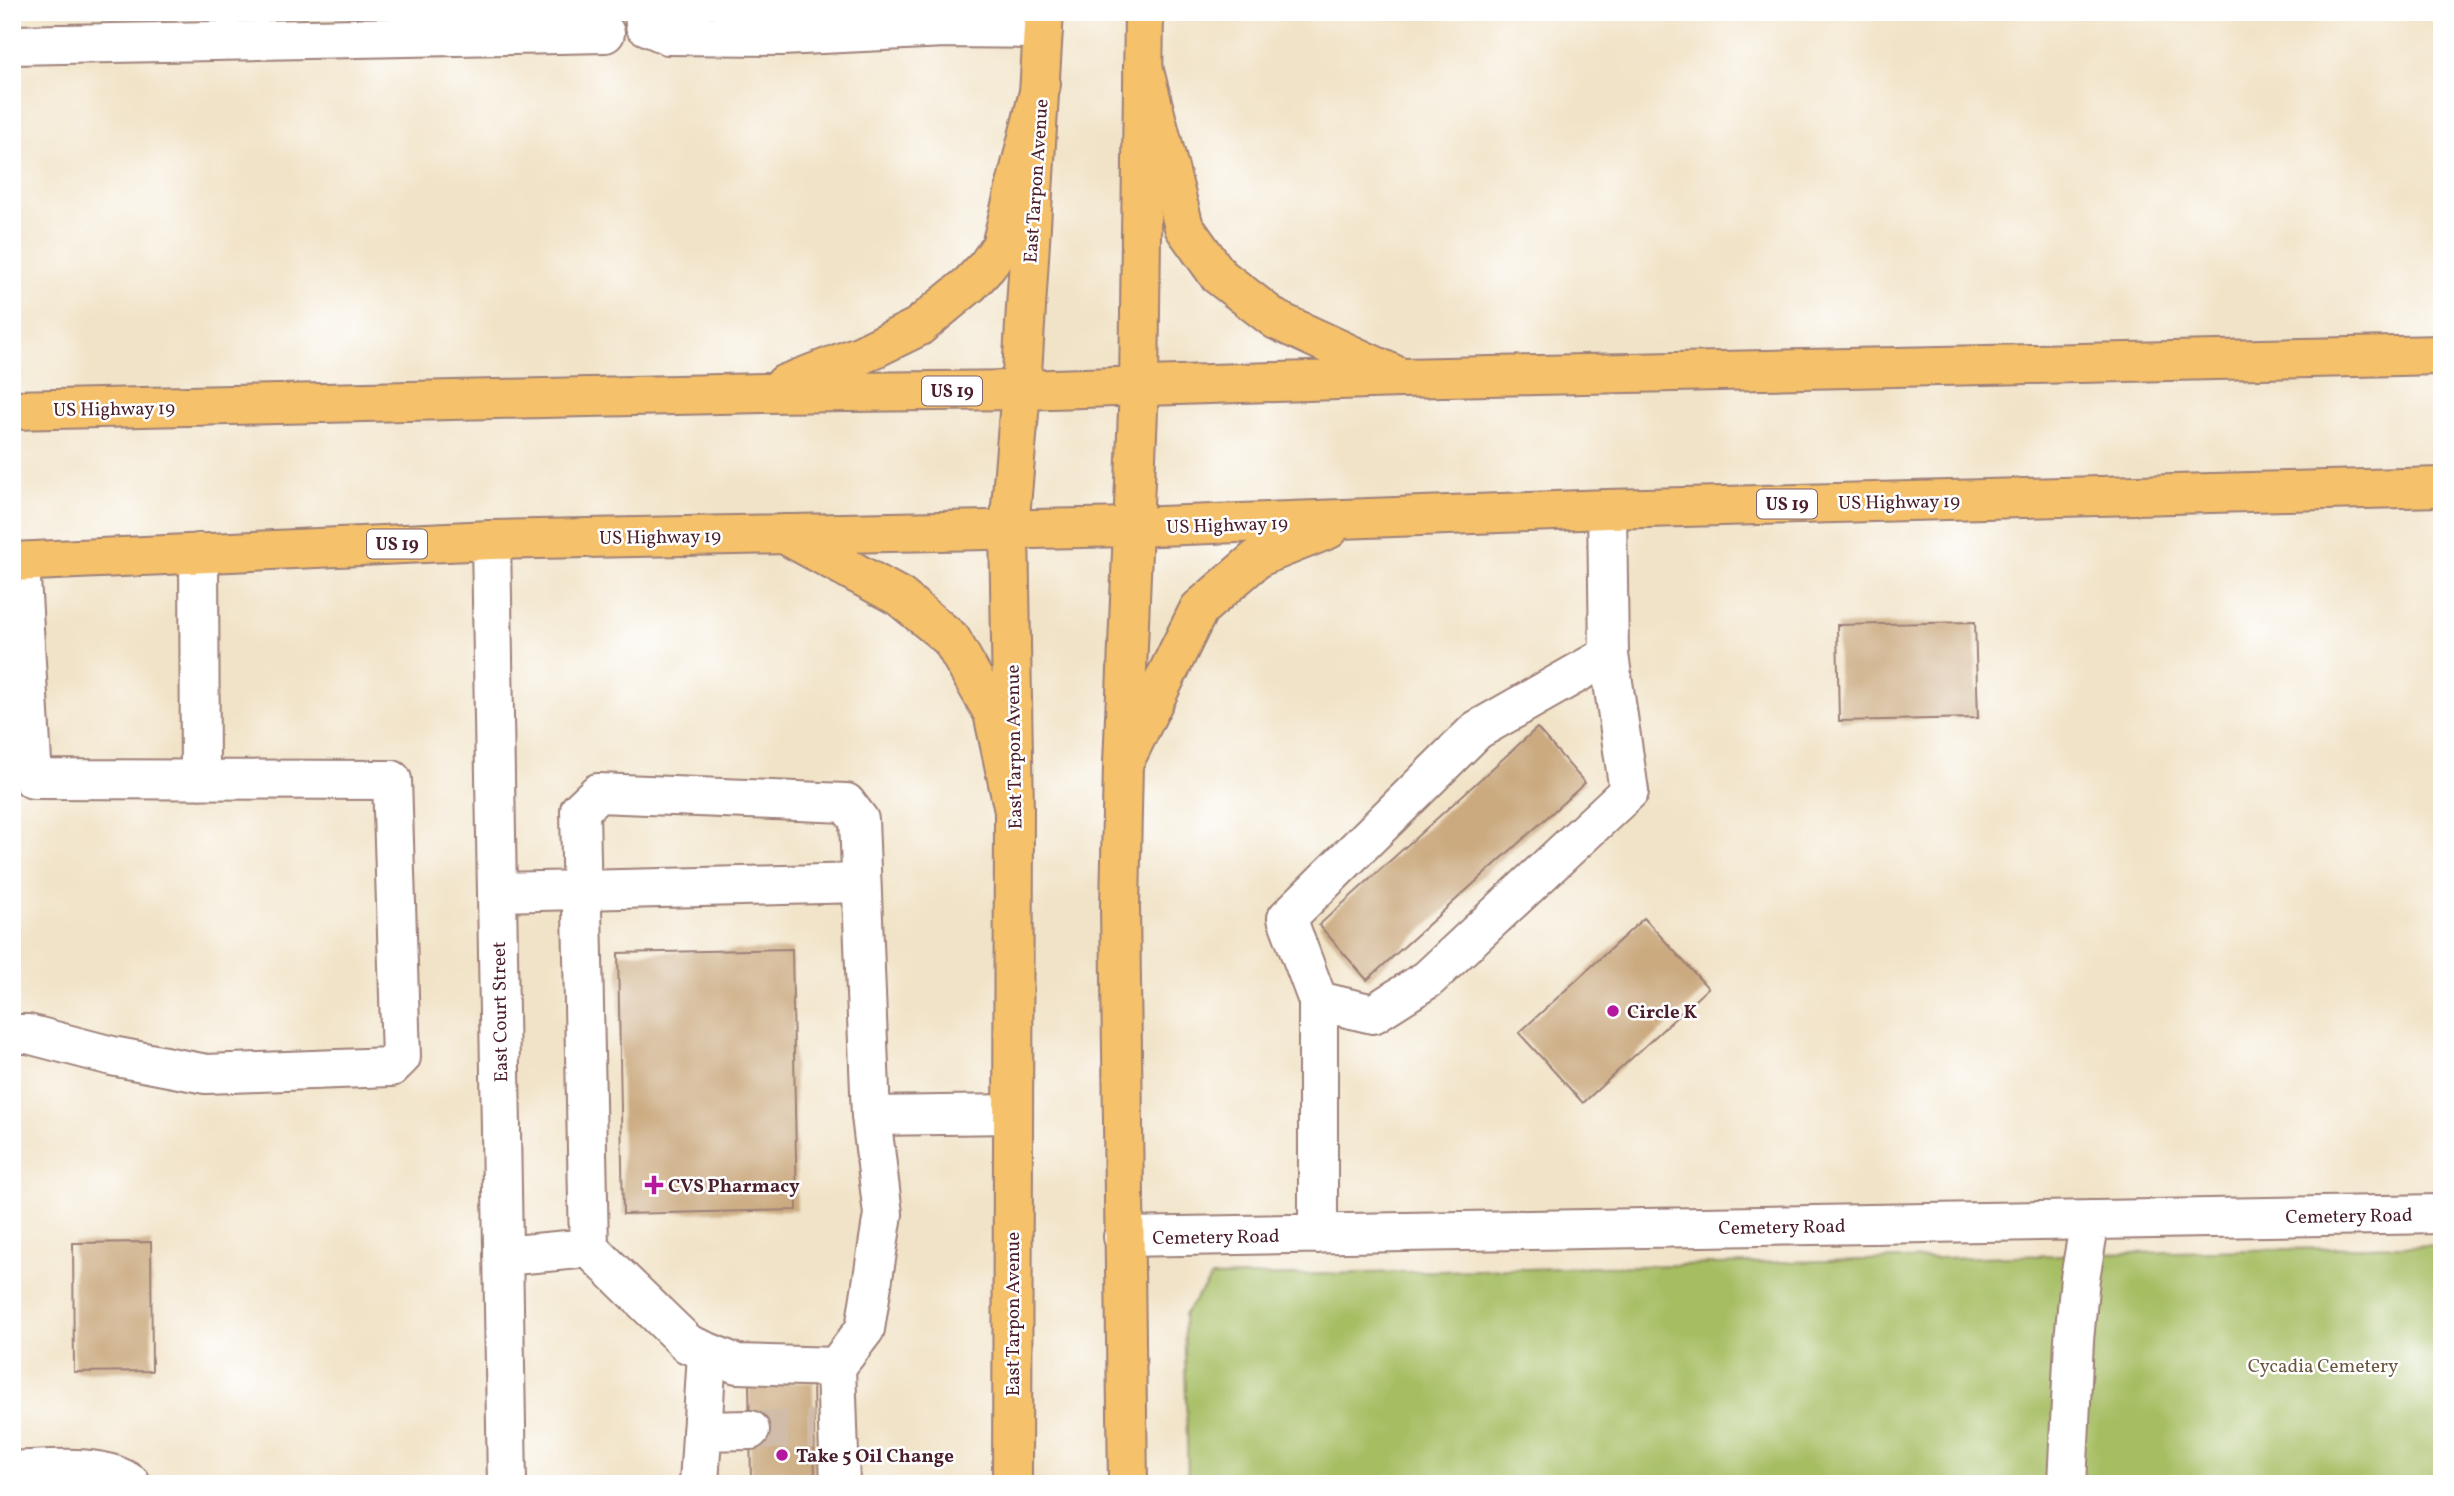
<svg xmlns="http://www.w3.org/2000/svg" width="2454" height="1496" font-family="Vollkorn,serif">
  <rect width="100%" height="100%" fill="#fff"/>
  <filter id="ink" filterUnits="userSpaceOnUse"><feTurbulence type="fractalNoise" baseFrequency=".0143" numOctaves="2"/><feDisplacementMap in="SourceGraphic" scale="14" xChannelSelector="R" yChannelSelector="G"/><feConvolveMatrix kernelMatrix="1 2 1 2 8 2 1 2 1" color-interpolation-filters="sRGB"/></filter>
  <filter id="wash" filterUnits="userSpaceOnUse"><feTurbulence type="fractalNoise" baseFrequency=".00686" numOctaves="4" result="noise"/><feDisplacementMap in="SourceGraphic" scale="28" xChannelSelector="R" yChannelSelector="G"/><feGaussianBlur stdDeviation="1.57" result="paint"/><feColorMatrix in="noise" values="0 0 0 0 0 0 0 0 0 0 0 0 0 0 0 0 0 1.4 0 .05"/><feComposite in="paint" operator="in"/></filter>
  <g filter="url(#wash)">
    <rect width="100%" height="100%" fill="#f1e3c7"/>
    <path fill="#a6bd62" stroke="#786e46" stroke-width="2" d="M 2442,1245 L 2442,1484 L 1188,1484 L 1184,1315 L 1212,1277 Z"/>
    <g id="blocks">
      <path fill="#cbaa80" d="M 1975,622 L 1978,718 L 1839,721 L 1837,625 Z
        M 1537,728 L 1585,783 L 1367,980 L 1319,925 Z
        M 1644,918 L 1708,988 L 1583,1103 L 1519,1033 Z
        M 792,949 L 797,1210 L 623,1214 L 618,953 Z
        M 151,1242 L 152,1371 L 74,1372 L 73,1243 Z
        M 813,1382 L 815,1479 L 751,1480 L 749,1383 Z"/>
    </g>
  </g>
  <g filter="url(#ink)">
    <use href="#blocks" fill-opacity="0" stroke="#9e8179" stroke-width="2"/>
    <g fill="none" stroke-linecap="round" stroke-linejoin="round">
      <path stroke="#d0bca8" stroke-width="38" stroke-dasharray="38 19" stroke-linecap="butt" d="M 750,1430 L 814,1429"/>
      <g stroke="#9e8179" stroke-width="42">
        <path id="minor" d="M 644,12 L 645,25 L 668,35 L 781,36 L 945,28 L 1043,29
          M 12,45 L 605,33
          M 491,540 L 507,1484
          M 199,553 L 200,780
          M 497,892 L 861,883
          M 1318,1001 L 1373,1014 L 1428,979 L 1629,791 L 1609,655
          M 12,1034 L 28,1034 L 112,1056 L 206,1074 L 391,1067 L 401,1057 L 392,780 L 33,779 L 20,562
          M 871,1116 L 883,1214 L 865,1329 L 836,1367 L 737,1364 L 688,1344 L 589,1248 L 580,810 L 598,793 L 846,803 L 859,820 L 871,1116 L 1013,1114
          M 1318,1234 L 1318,1001 L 1287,918 L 1477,730 L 1609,655 L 1607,509
          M 1123,1237 L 2442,1214
          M 503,1256 L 589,1248
          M 836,1367 L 840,1484
          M 702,1431 L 750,1430
          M 12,1471 C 46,1470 103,1462 131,1484
          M 699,1484 L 707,1353
          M 2067,1484 L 2074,1340 L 2080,1278 L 2090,1220"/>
      </g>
      <g stroke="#9e8179" stroke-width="42">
        <path id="major" d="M 1012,1484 L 1014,811 L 1009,529 L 1021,390 L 1044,12
          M 1128,1484 L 1120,907 L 1123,764 L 1139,387 L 1144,12"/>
      </g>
      <g stroke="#9e8179" stroke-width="42">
        <path id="highway" d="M 1143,67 L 1184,227 L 1219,276 L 1276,320 L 1395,375
          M 785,384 L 861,355 L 918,327 L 970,284 L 987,266 L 1001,246 L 1041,84
          M 12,410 L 764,393 L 1021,390 L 1401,378 L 2442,355
          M 784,534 L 900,597 L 951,639 L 993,713 L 1014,811
          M 12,562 L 491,540 L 1132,527 L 1607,509 L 2442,487
          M 1123,764 L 1199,609 L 1259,557 L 1329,529"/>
      </g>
      <use href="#minor" stroke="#fff" stroke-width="38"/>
      <use href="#major" stroke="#f5c16b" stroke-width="38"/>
      <use href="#highway" stroke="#f5c16b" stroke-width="38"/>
    </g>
  </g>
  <g fill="#b5179e" stroke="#fff" stroke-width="2.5">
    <circle cx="1613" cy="1011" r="7"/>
    <path d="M650.5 1174.5h7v7h7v7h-7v7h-7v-7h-7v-7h7z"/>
    <circle cx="782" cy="1455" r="7"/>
  </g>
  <g text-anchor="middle" stroke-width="5" stroke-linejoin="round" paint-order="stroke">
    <g fill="#fff" stroke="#80626b" stroke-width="2">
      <rect x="922" y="376.5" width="60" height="29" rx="5"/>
      <rect x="1757" y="489.5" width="60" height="29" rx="5"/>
      <rect x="367" y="529.5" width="60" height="29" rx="5"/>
    </g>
    <g font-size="18" font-weight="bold" fill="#4a1f2b">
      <text x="952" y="397">US 19</text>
      <text x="1787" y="510">US 19</text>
      <text x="397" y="550">US 19</text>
    </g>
    <g font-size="19" fill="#4a1f2b" stroke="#fff">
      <text transform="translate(1035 181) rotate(-86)" y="7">East Tarpon Avenue</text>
      <text transform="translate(114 408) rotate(-1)" y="7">US Highway 19</text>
      <text transform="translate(1899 501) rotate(-1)" y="7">US Highway 19</text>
      <text transform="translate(1227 524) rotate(-2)" y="7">US Highway 19</text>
      <text transform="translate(660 536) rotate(-1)" y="7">US Highway 19</text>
      <text transform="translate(1013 747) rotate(-91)" y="7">East Tarpon Avenue</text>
      <text transform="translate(499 1012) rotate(-91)" y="7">East Court Street</text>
      <text transform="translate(2349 1215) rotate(-1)" y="7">Cemetery Road</text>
      <text transform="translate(1782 1226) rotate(-1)" y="7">Cemetery Road</text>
      <text transform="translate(1216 1236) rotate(-1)" y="7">Cemetery Road</text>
      <text transform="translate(1012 1314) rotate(-90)" y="7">East Tarpon Avenue</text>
    </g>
    <g font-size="19" font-weight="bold" fill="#4a1f2b" stroke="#fff" text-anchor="start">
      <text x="1627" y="1018">Circle K</text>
      <text x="668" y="1192">CVS Pharmacy</text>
      <text x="796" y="1462">Take 5 Oil Change</text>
    </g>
    <g font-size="19" fill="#6a563e" stroke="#fff">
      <text x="2323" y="1372">Cycadia Cemetery</text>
    </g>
  </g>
  <rect width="2454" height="1496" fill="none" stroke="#fff" stroke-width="42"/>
</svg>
